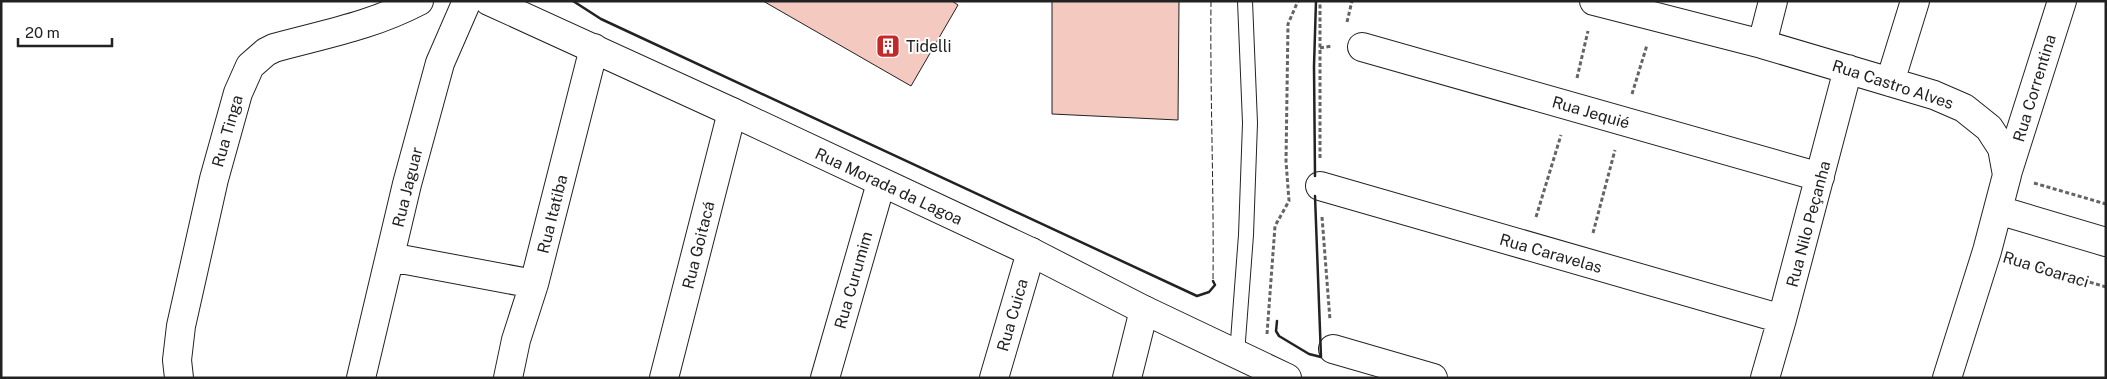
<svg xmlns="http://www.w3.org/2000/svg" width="2107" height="379" font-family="'Public Sans',sans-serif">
  <rect width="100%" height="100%" fill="#fff"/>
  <path fill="#f3c9c0" stroke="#222" d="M 763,1 L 952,1 L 958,5 L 911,86 Z
    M 1052,1 L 1179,1 L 1178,120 L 1052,114 Z"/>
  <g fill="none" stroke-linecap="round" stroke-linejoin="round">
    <g stroke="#222" stroke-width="16">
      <path id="lane" d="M 1237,354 L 1246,235 L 1250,123 L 1245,1"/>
    </g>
    <g stroke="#222" stroke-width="30">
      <path id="street" d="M 1594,1 L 1762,44 L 1934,95 L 1964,108 L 1989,128 L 2002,148 L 2007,175 L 1987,251 L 1947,378
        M 1762,44 L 1773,1
        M 1362,47 L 1820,177
        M 1890,82 L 1915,1
        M 2007,174 L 2062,1
        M 1320,186 L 1782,319
        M 1998,210 L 2106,242
        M 390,257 L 534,284
        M 1333,349 L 1433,378
        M 179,378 L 177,360 L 181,326 L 214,179 L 238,93 L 250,66 L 266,52 L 274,48 C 325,34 371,26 419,1
        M 361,378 L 407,184 L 440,63 L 467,1
        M 508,378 L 516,340 L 534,284 L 594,48
        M 664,378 L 732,112
        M 825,378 L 881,183
        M 994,378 L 1031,252
        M 1127,378 L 1144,310
        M 1765,378 L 1782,319 L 1848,69"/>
    </g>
    <g stroke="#222" stroke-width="30">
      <path id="secondary" d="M 489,1 L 732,112 L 1031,252 L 1144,310 L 1287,378"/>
    </g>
    <path stroke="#646464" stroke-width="3" stroke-dasharray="4 2.5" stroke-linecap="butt" d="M 1347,22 L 1352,1
      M 1320,48 L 1332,46
      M 1577,78 L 1588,31
      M 1632,94 L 1647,45
      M 1320,158 L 1320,1
      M 2034,183 L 2106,204
      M 1322,217 L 1330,320
      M 1536,217 L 1561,135
      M 1593,233 L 1615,150
      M 2015,260 L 2106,287
      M 1267,334 L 1275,226 L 1289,201 L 1286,161 L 1288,24 L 1298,1"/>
    <use href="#lane" stroke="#fff" stroke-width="14"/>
    <use href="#street" stroke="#fff" stroke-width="28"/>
    <use href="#secondary" stroke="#fff" stroke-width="28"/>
    <path stroke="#222" stroke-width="1" stroke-dasharray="6 2.5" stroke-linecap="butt" d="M 1211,1 C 1210,95 1214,188 1213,281"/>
    <path stroke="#222" stroke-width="2.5" d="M 573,1 L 601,19 L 1197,296 L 1209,292 L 1215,285 L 1213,281
      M 1315,176 L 1314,66 L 1316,1
      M 1277,321 L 1276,331 L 1279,336 L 1309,354 L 1321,357 L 1315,196"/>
  </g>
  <defs>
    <g id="building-square" transform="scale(1.25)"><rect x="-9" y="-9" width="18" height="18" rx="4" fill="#c62828" stroke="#fff"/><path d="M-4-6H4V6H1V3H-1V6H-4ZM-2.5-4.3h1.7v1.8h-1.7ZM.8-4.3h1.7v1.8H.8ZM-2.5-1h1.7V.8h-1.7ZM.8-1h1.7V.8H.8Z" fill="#fff"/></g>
  </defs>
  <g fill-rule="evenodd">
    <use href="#building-square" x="888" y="46"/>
  </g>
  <g text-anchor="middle" stroke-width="4" stroke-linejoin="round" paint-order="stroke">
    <g font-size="16" fill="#222" stroke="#fff" text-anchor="start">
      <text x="906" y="52">Tidelli</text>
    </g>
    <g font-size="16" fill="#222" stroke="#fff">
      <text transform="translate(1893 84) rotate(18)" y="6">Rua Castro Alves</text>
      <text transform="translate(2034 88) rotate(-73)" y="6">Rua Correntina</text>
      <text transform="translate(1591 112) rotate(16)" y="6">Rua Jequié</text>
      <text transform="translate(227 131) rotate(-74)" y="6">Rua Tinga</text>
      <text transform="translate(889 186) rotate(25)" y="6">Rua Morada da Lagoa</text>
      <text transform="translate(407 187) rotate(-76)" y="6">Rua Jaguar</text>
      <text transform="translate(552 214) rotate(-76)" y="6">Rua Itatiba</text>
      <text transform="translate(1808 224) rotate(-75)" y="6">Rua Nilo Peçanha</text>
      <text transform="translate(698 245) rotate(-76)" y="6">Rua Goitacá</text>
      <text transform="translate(1551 253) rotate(16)" y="6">Rua Caravelas</text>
      <text transform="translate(2046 269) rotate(17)" y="6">Rua Coaraci</text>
      <text transform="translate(853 280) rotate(-74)" y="6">Rua Curumim</text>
      <text transform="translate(1012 315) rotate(-74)" y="6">Rua Cuica</text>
    </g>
  </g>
  <rect width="2107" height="379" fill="none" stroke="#222222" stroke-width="5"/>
  <path d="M18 38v8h94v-8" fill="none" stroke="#222222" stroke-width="2.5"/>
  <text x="25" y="38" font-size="15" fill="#222222" stroke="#ffffff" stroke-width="4" paint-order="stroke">20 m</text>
</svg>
